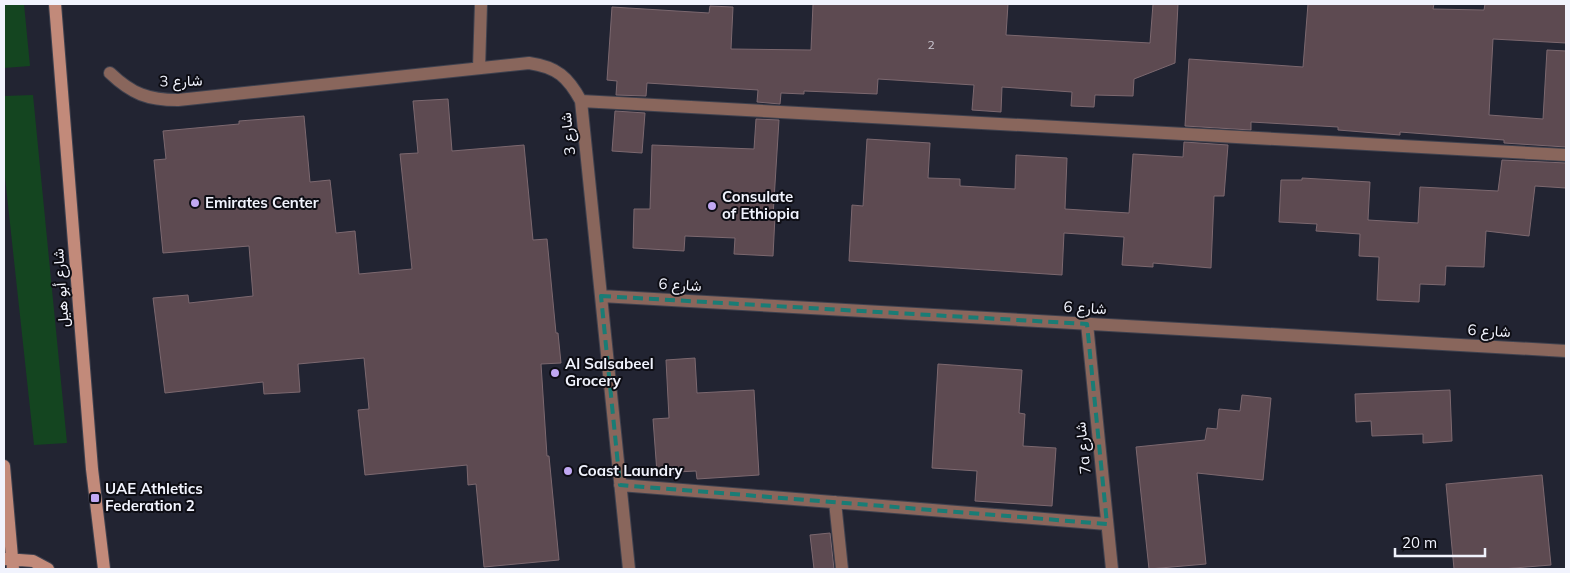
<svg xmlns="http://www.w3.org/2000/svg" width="1570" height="573" font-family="Mulish,Vazirmatn,sans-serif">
  <rect width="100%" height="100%" fill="#222432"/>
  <path fill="#144520" d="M 4,4 L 24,4 L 30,66 L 4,68 Z
    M 33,95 L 67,443 L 34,445 L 4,168 L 4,96 Z"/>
  <path fill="#5d4a51" stroke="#7c686f" d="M 813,4 L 1008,4 L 1006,35 L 1150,43 L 1153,4 L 1178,4 L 1175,63 L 1134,79 L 1133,96 L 1095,95 L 1094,107 L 1071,106 L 1072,92 L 1002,87 L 1001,112 L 972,110 L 974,85 L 878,79 L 877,94 L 804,91 L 804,94 L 781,93 L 780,104 L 757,102 L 758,90 L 647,83 L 646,96 L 616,95 L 617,81 L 607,80 L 612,7 L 709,13 L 710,6 L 733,7 L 731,49 L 811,50 Z
    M 1308,4 L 1434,4 L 1433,9 L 1484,10 L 1485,4 L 1566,4 L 1566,43 L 1493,39 L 1489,115 L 1543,119 L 1547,50 L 1566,51 L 1566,147 L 1504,143 L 1504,140 L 1400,132 L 1400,135 L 1338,130 L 1338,127 L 1251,122 L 1251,130 L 1185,126 L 1189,59 L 1303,67 Z
    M 448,99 L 452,151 L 524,145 L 533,240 L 547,239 L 556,333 L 558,333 L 561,363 L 541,364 L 547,456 L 549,456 L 559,560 L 484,567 L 476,484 L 468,485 L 467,465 L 365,475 L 358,410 L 369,409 L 364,358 L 298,364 L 300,392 L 264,394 L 263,382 L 165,393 L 153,298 L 188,295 L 189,303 L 253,296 L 249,246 L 163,253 L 154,160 L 166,159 L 163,131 L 239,124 L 239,121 L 304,116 L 310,182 L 330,180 L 336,233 L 355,231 L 359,274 L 412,269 L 400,154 L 418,153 L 413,101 Z
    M 615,111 L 645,113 L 642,153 L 612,151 Z
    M 756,119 L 779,120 L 773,216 L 775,216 L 773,256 L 734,254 L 735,238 L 685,236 L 684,251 L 633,248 L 634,209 L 650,209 L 652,145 L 754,149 Z
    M 867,139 L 930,143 L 928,178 L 960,179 L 960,186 L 1015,189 L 1016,155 L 1067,158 L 1065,209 L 1129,213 L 1133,154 L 1183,157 L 1184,142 L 1228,145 L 1224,196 L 1214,196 L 1211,268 L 1153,263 L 1153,267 L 1122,265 L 1124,237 L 1064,233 L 1062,275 L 849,261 L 852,205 L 863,206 Z
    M 1502,160 L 1566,163 L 1566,188 L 1535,186 L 1529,236 L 1486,231 L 1484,267 L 1446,266 L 1445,285 L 1420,284 L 1419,302 L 1377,300 L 1379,257 L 1359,256 L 1360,234 L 1316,231 L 1317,224 L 1279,222 L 1281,180 L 1302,180 L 1302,178 L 1370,182 L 1368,220 L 1418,223 L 1420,187 L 1498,191 Z
    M 695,358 L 697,393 L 754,390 L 759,475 L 697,479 L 696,471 L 657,473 L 653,419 L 669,418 L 666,360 Z
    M 938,364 L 1022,370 L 1019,413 L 1025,414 L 1023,446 L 1056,448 L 1052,506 L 975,501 L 977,471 L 932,468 Z
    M 1450,390 L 1452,441 L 1423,443 L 1423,434 L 1372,436 L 1371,421 L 1356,422 L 1355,394 Z
    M 1242,395 L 1271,398 L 1263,480 L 1197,473 L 1206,564 L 1149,569 L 1136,447 L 1205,440 L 1207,428 L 1217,429 L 1219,409 L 1240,411 Z
    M 1542,475 L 1551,565 L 1502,569 L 1454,569 L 1446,484 Z
    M 830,533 L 834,569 L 814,569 L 810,535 Z"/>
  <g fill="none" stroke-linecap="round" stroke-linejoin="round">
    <g stroke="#3f414e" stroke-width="14">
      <path id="street" d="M 479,68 L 481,4
        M 110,73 C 132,94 148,100 178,100 L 529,63 C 557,67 568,77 581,101 L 629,569
        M 581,101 L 1566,155
        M 601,296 L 1566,351
        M 1087,324 L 1112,569
        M 620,485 L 1107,524
        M 835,502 L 842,569"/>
    </g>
    <g stroke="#3f414e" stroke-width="14">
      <path id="secondary" d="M 55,4 L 92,469 L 104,569
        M 4,466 L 13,569
        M 5,559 L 33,561 L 48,569"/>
    </g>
    <use href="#street" stroke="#89665c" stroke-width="12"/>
    <use href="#secondary" stroke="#c28a7a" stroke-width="12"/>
  </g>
  <path fill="none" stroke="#1a7c75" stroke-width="4" stroke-dasharray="10 6" stroke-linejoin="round" d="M 601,296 L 1087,324 L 1107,524 L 620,485 Z"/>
  <g fill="#c1a8f3" stroke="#0d0d14" stroke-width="2">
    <circle cx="195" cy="203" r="5"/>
    <circle cx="712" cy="206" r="5"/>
    <circle cx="555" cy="373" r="5"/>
    <circle cx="568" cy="471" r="5"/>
    <rect x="90" y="493" width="10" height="10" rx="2.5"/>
  </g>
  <g text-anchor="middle" stroke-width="4" stroke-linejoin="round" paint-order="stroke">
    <g font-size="12" fill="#ccc9d2">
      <text x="931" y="49">2</text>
    </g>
    <g font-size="15" fill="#f1f3fd" stroke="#0d0d14">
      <text transform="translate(181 81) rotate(-1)" y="5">شارع 3</text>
      <text transform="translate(568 134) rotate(-96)" y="5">شارع 3</text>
      <text transform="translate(680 285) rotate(3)" y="5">شارع 6</text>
      <text transform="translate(61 288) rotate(-94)" y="5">شارع أبو هيل</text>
      <text transform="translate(1085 308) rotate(3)" y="5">شارع 6</text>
      <text transform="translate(1489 331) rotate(3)" y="5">شارع 6</text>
      <text transform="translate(1083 448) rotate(-96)" y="5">7a شارع</text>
    </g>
    <g font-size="15" font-weight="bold" fill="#f1f3fd" stroke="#0d0d14" text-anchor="start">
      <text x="722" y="202">Consulate<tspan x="722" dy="17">of Ethiopia</tspan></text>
      <text x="205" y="208">Emirates Center</text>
      <text x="565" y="369">Al Salsabeel<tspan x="565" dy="17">Grocery</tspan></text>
      <text x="578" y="476">Coast Laundry</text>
      <text x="105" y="494">UAE Athletics<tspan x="105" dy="17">Federation 2</tspan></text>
    </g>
  </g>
  <rect width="1570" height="573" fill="none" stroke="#f1f3fd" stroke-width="10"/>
  <path d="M1395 548v8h90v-8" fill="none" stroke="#f1f3fd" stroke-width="2.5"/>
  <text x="1402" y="548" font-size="15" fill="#f1f3fd" stroke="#0d0d14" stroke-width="4" paint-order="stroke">20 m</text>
</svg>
